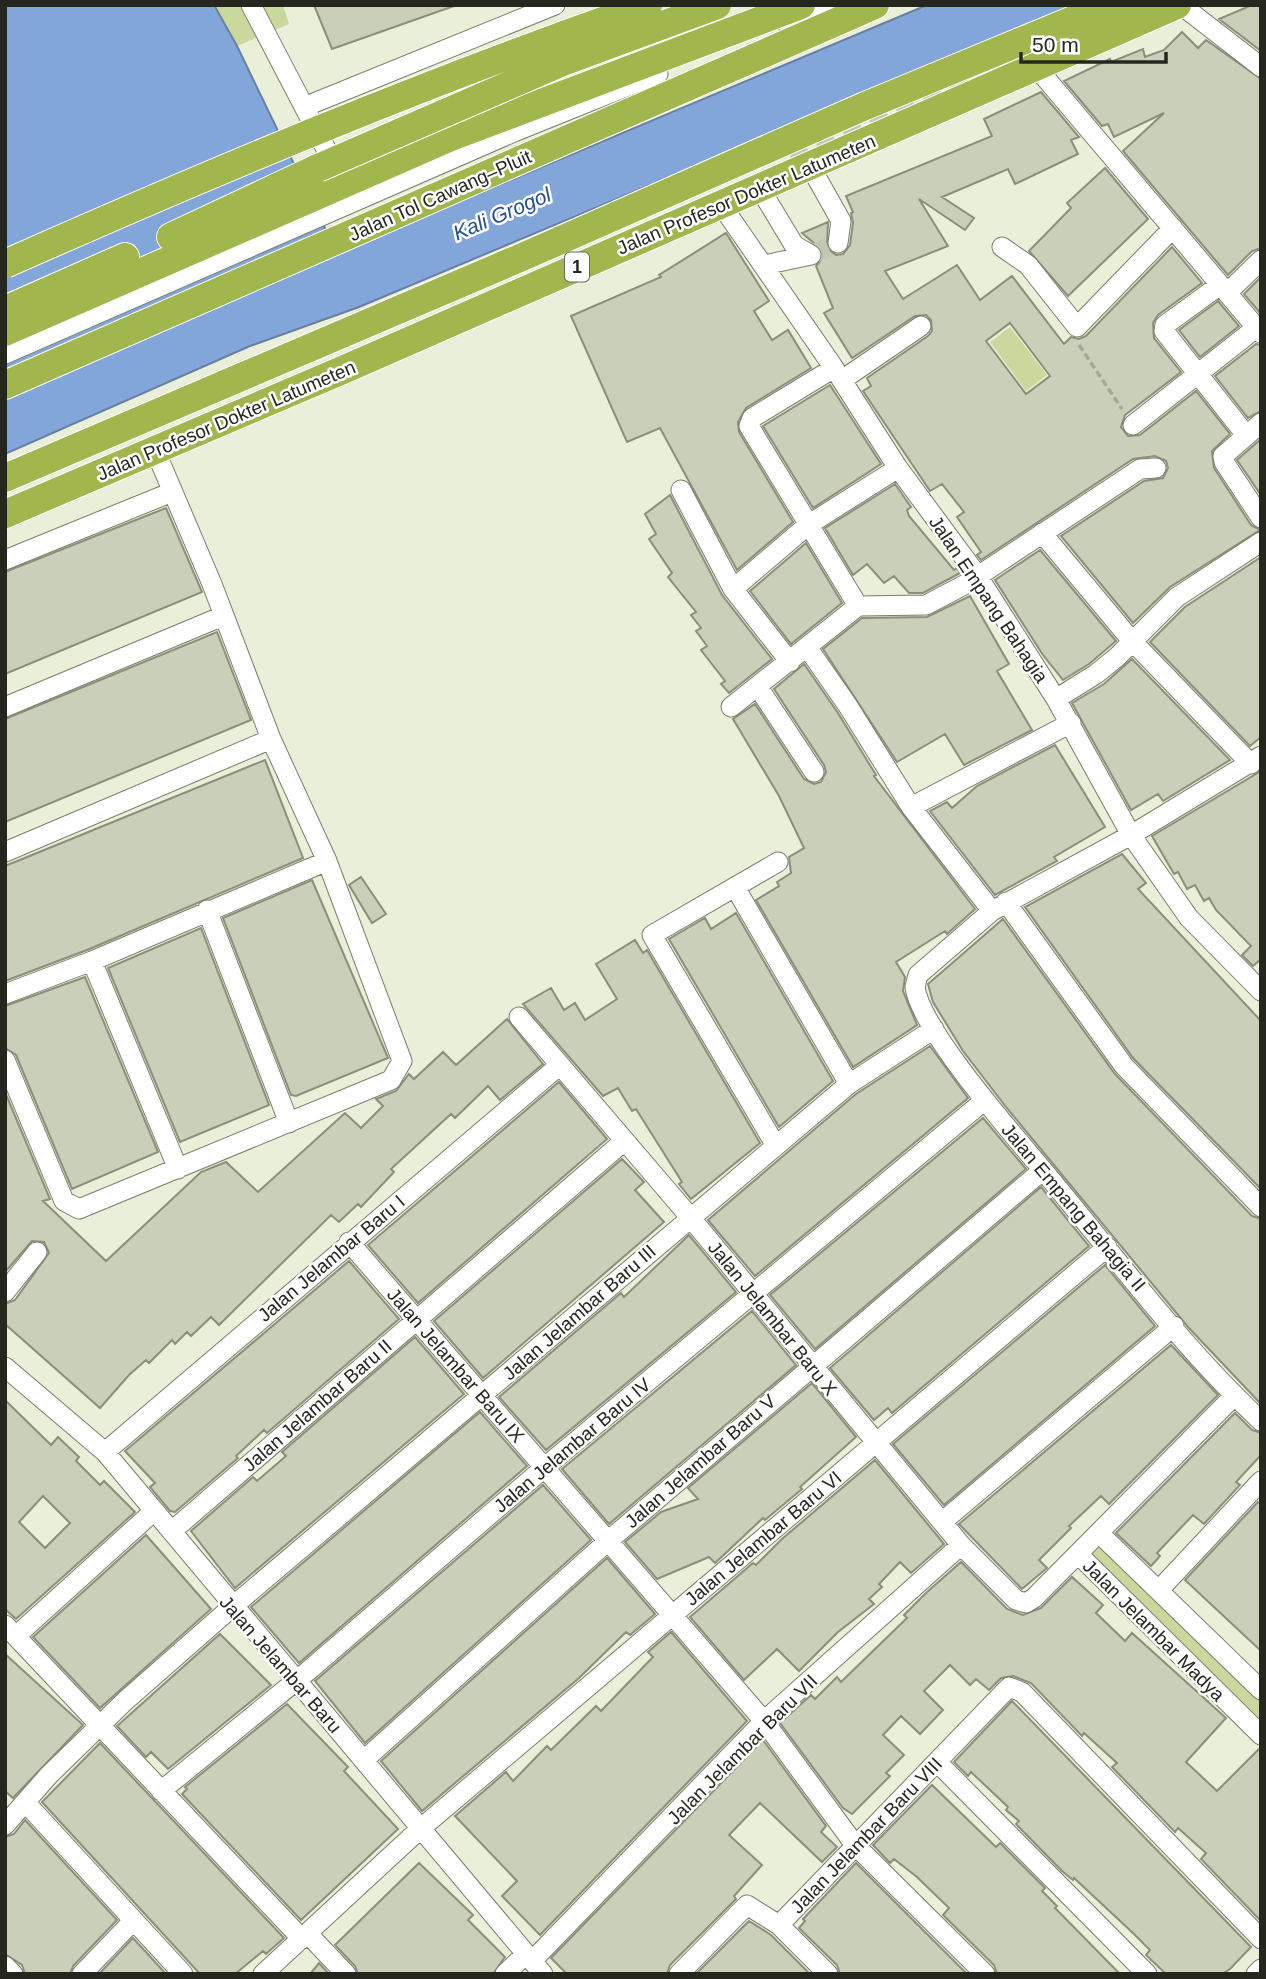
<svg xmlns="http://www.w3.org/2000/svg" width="1266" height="1979" font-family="Arial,sans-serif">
  <rect width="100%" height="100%" fill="#e9efd8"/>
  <path fill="#cad89d" d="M 212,5 L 283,5 L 289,24 L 237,46 Z
    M 1010,327 L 1047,375 L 1026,391 L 990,342 Z
    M 1107,1541 L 1261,1687 L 1261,1729 L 1088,1554 Z"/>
  <path fill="#82a6da" stroke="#6680a2" stroke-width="2" d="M 5,5 L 214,5 L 237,46 L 337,253 L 927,5 L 1079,5 L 359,307 L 250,346 L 5,454 Z"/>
  <path fill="#c9cfb9" stroke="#898f7a" stroke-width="2" fill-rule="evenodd" d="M 314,5 L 454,5 L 454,6 L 332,49 Z
    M 1252,5 L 1261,5 L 1261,51 L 1219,19 Z
    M 1182,32 L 1198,48 L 1206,40 L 1261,79 L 1261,248 L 1252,251 L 1228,275 L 1123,151 L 1164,113 L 1114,137 L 1108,124 L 1102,126 L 1064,81 L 1110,59 L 1111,62 L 1143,49 L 1145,57 L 1164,50 Z
    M 1041,92 L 1079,137 L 1071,140 L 1078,154 L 1015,184 L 1008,169 L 942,197 L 974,218 L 965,230 L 919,199 L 948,246 L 885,271 L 903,299 L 957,265 L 980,300 L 1012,276 L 1064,344 L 1071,337 L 1079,339 L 1086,336 L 1172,247 L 1202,283 L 1158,315 L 1153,323 L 1154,338 L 1181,372 L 1125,415 L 1121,427 L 1128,436 L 1140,435 L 1196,391 L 1230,434 L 1212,451 L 1214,468 L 1251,525 L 1260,530 L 1170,587 L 1133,623 L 1061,536 L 1144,481 L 1163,478 L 1168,468 L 1166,461 L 1155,456 L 1133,459 L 981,560 L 977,555 L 981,552 L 957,517 L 964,512 L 942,484 L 930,491 L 863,391 L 871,386 L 867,378 L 928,336 L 932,331 L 931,320 L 926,315 L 915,316 L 852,358 L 824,313 L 833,308 L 816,266 L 822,259 L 822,250 L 802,233 L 828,222 L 827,248 L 836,255 L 843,254 L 850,245 L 853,223 L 851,213 L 853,212 L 846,196 L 992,136 L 984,119 ZM 1010,323 L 1050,376 L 1026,394 L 986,341 Z
    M 1105,168 L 1148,219 L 1068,296 L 1029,251 L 1071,208 L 1067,203 Z
    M 726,233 L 769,301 L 754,311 L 772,340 L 788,330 L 811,368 L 746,408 L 738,422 L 739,432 L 793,522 L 737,570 L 660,428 L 627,442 L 571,316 L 661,277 L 659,275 Z
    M 1261,277 L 1261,314 L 1244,294 Z
    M 1218,301 L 1239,326 L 1200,357 L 1179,330 Z
    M 1256,344 L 1261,345 L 1261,411 L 1248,418 L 1215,376 Z
    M 830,385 L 881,464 L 813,508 L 763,426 Z
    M 1261,439 L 1261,495 L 1237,460 Z
    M 895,484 L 911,507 L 907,510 L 909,516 L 954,570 L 957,568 L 960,573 L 923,593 L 909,593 L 894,576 L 884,583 L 867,564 L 853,575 L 825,528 Z
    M 670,495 L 722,595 L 772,659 L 729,693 L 721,684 L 725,681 L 701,650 L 707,646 L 696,631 L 701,628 L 691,615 L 696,612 L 668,577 L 672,573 L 649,539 L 656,534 L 645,514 Z
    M 166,508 L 202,592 L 5,674 L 5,572 Z
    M 806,543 L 842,603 L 791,644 L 750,591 Z
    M 1040,550 L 1116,641 L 1089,664 L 1063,680 L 1043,655 L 995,580 Z
    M 1261,557 L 1261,737 L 1250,746 L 1150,642 L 1185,607 Z
    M 970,596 L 1009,664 L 997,671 L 1032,730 L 964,765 L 945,734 L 897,762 L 823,649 L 862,618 L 927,617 Z
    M 217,632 L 251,720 L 5,822 L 5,719 Z
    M 1132,659 L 1230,760 L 1163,801 L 1158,794 L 1131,810 L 1072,703 L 1104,684 Z
    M 804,664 L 838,713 L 876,775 L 874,776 L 975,909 L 947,934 L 945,931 L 896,962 L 905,977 L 903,991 L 917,1025 L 853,1067 L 756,900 L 779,886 L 777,882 L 791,873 L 789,857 L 804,848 L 779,796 L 733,719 L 755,704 L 804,779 L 814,784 L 821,782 L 826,772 L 824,765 L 774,689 Z
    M 1055,745 L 1105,827 L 1054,857 L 1057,861 L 995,895 L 930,811 L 947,802 L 952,808 L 977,786 Z
    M 265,760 L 303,858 L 87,950 L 5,981 L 5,866 Z
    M 1261,771 L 1261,959 L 1253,966 L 1242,955 L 1251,946 L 1216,910 L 1209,898 L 1204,901 L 1195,885 L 1187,889 L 1178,872 L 1174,874 L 1152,836 Z
    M 1122,854 L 1146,883 L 1138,889 L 1261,1021 L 1261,1189 L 1133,1058 L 1025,907 Z
    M 361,877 L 386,914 L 372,923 L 349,885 Z
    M 312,880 L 388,1058 L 296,1096 L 291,1095 L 223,918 Z
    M 736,913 L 833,1081 L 779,1127 L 669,939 L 705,918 L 711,929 Z
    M 1003,919 L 1115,1074 L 1252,1216 L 1261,1219 L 1260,1403 L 1188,1327 L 1006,1107 L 963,1051 L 933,1002 L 928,984 Z
    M 201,928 L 269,1105 L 180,1142 L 108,968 Z
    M 635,940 L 643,953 L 647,950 L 760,1143 L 691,1199 L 679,1184 L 682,1182 L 636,1109 L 632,1111 L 618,1088 L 603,1096 L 523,1004 L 551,988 L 564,1010 L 575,1003 L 585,1020 L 617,999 L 596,964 Z
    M 85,977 L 158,1152 L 72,1189 L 16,1055 L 5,1048 L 5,1006 Z
    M 507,1019 L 543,1064 L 500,1100 L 488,1086 L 455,1118 L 451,1114 L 391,1169 L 394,1172 L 361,1207 L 358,1204 L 339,1222 L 331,1215 L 219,1325 L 211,1317 L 191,1336 L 187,1332 L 175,1344 L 172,1340 L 149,1363 L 146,1360 L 129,1375 L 100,1408 L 5,1324 L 5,1304 L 15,1300 L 49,1253 L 44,1242 L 32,1241 L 5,1272 L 5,1092 L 50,1199 L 43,1201 L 106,1261 L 201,1172 L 226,1162 L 258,1192 L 345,1113 L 361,1128 L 383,1106 L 376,1099 L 396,1091 L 409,1074 L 414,1079 L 443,1052 L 456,1065 Z
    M 930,1046 L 968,1098 L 755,1276 L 708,1220 L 856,1094 Z
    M 559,1082 L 607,1139 L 418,1303 L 368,1245 Z
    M 983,1118 L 1026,1169 L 815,1349 L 770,1295 Z
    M 622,1159 L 644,1182 L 635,1190 L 664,1222 L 483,1378 L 434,1321 Z
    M 1041,1187 L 1089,1246 L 892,1413 L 888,1408 L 874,1420 L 830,1368 Z
    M 689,1235 L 736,1292 L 546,1450 L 499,1397 L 621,1293 L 624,1297 Z
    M 349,1261 L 399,1319 L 267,1433 L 264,1430 L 236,1456 L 238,1458 L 175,1512 L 170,1511 L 150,1487 L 155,1483 L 125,1451 Z
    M 1105,1265 L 1155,1326 L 944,1505 L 893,1444 Z
    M 752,1311 L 796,1365 L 609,1524 L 562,1469 Z
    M 415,1337 L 464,1394 L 235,1588 L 191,1531 L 253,1477 L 257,1481 L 286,1456 L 282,1452 Z
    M 1171,1345 L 1218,1395 L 1109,1504 L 1101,1496 L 1069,1526 L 1071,1528 L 1039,1560 L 1047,1568 L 1022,1589 L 959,1524 Z
    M 812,1383 L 856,1437 L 800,1487 L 802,1489 L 765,1520 L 763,1518 L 715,1563 L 709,1557 L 657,1579 L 625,1542 L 661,1512 L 698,1499 L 688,1488 Z
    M 5,1400 L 51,1445 L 58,1437 L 79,1457 L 76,1461 L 100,1485 L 104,1481 L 135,1512 L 16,1619 L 5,1609 ZM 43,1496 L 70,1523 L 45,1548 L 19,1522 Z
    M 480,1412 L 527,1466 L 299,1663 L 251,1607 Z
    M 1235,1413 L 1252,1430 L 1261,1433 L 1261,1455 L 1236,1482 L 1240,1485 L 1204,1524 L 1193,1515 L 1157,1553 L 1160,1556 L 1151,1566 L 1116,1533 Z
    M 875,1460 L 944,1544 L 911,1573 L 900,1562 L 879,1584 L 882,1587 L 869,1599 L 874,1604 L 838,1632 L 799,1671 L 777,1649 L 744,1680 L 690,1617 L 753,1563 L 756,1565 L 782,1539 Z
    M 543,1485 L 591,1540 L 365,1743 L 315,1681 Z
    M 1258,1502 L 1261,1504 L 1261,1651 L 1185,1580 Z
    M 146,1535 L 211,1609 L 100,1708 L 33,1637 Z
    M 607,1558 L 655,1614 L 630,1635 L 626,1632 L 579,1678 L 422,1811 L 381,1761 Z
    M 961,1562 L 1007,1609 L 1023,1615 L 1041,1608 L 1072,1577 L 1103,1605 L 1096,1613 L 1125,1641 L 1132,1633 L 1226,1718 L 1186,1762 L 1217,1791 L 1261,1747 L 1261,1921 L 1201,1859 L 1206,1853 L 1178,1828 L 1175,1832 L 1112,1767 L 1117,1763 L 1084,1733 L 1082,1736 L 1031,1683 L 1013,1676 L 1001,1678 L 989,1690 L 976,1679 L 970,1685 L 950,1665 L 924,1691 L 943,1710 L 920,1734 L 901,1716 L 883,1735 L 904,1755 L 886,1773 L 890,1776 L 852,1814 L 843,1808 L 780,1723 L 811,1695 L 815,1699 L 837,1677 L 841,1682 L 907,1618 L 904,1615 L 926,1593 Z
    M 671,1632 L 747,1721 L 540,1935 L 502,1896 L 517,1881 L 455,1816 L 506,1772 L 513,1781 L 547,1746 L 551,1750 L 596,1706 L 601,1711 L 653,1657 L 648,1652 Z
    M 220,1634 L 271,1685 L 168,1769 L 151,1752 L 146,1757 L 117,1726 Z
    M 5,1654 L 83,1725 L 13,1798 L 5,1791 Z
    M 1012,1701 L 1251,1947 L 1230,1969 L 1222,1974 L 1166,1974 L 1146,1955 L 1150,1950 L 1134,1934 L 1074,1878 L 1073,1880 L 1062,1871 L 1016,1824 L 1019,1821 L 1006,1810 L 1008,1807 L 971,1772 L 968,1776 L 954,1762 Z
    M 287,1704 L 348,1767 L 344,1771 L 398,1829 L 301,1920 L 182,1794 L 187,1789 L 185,1787 Z
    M 763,1740 L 826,1826 L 821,1832 L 837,1847 L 822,1862 L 760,1803 L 729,1835 L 762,1865 L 734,1896 L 736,1899 L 670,1965 L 667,1974 L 567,1974 L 551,1958 Z
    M 100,1743 L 284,1938 L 266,1954 L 263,1951 L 235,1974 L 200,1974 L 42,1802 Z
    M 932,1785 L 996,1847 L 1000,1843 L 1045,1888 L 1042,1891 L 1057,1906 L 1055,1908 L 1120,1974 L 997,1974 L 994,1965 L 943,1915 L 949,1908 L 917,1877 L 894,1859 L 890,1863 L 873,1845 Z
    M 25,1820 L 117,1920 L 73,1966 L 70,1974 L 25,1974 L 22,1965 L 5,1954 L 5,1837 L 14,1834 Z
    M 419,1863 L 473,1915 L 468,1920 L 505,1957 L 493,1974 L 358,1974 L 355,1966 L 335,1945 Z
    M 856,1863 L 967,1974 L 840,1974 L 837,1965 L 799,1928 L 805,1921 L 803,1919 Z
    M 749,1921 L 771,1935 L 810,1974 L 696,1974 Z
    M 133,1938 L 166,1974 L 99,1974 Z
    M 319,1963 L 329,1974 L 310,1974 Z"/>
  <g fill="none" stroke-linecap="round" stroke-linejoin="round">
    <path stroke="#c2c7b3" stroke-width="19" stroke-dasharray="19 10" stroke-linecap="butt" d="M 789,154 L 1023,56
      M 811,255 L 838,243"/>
    <g stroke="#797e6a" stroke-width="21">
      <path id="minor" d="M 251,5 L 338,172
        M 1181,5 L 1261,67
        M 787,24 L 835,5
        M 1037,68 L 1261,333
        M 304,107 L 555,5
        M 810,166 L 841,221 L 838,243
        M 759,187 L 794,245 L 811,255
        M 720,203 L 834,368 L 898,468 L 977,575 L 1056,699 L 1131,835 L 1189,918 L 1261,991
        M 1002,247 L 1028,265 L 1077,327 L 1173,228
        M 764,265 L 811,255
        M 1220,285 L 1165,325 L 1164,331 L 1246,435
        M 1227,293 L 1261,260
        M 5,354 L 514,132 L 658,74
        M 834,368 L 752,418 L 749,426 L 858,606
        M 842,380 L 921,326
        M 1261,423 L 1223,456 L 1224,462 L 1261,518
        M 1133,425 L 1256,328
        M 681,490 L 733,589 L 790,662
        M 1042,533 L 1132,641 L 1251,764
        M 5,560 L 172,492
        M 733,589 L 808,525 L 898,468
        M 858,606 L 926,605 L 966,584 L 1140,469 L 1156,468
        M 807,647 L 848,706 L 911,807 L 992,911
        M 758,687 L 814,772
        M 1056,699 L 1096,674 L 1117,657 L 1177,597 L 1261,542
        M 5,707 L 223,616
        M 731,707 L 858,606
        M 1261,756 L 1131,835 L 992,911 L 918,975 L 915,987 C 921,1032 1020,1142 1052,1181 C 1119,1262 1184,1349 1261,1421
        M 911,807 L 1071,723
        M 5,852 L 271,739
        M 735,887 L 849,1084
        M 1006,902 L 1124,1066 L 1261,1207
        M 207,910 L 289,1123
        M 92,961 L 178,1169
        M 5,994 L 92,961 L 327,861
        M 519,1017 L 690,1217 L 961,1545 L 1016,1600 L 1026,1603 L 1034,1598 L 1234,1396
        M 5,1060 L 64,1201 L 79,1209 L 391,1080 L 402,1061 L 327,861 L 271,739 L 212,584 L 155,450
        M 776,1146 L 652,935 L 778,862
        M 349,1242 L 764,1721 L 855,1845 L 985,1974
        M 5,1292 L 37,1252
        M 5,1367 L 105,1452 L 543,1974
        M 105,1452 L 560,1065
        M 942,1522 L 1174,1326
        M 172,1531 L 623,1142
        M 1100,1534 L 1261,1690
        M 1079,1555 L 1261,1735
        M 1159,1590 L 1261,1481
        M 5,1625 L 302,1939
        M 17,1635 L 154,1511
        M 364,1760 L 608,1541 L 1043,1170
        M 937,1762 L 1147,1974
        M 161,1791 L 308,1671 L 545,1467 L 985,1100
        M 26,1803 L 183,1974
        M 5,1825 L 49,1775 L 125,1701 L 232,1607 L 849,1084 L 934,1029
        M 779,1925 L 828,1974
        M 308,1934 L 346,1974
        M 532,1961 L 764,1721 L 961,1545
        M 5,1966 L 13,1974
        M 82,1974 L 133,1921
        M 263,1974 L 420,1829 L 1107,1247
        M 505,1974 L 526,1954
        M 679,1974 L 747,1905 L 779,1925 L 1009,1687 L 1022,1692 L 1261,1939
        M 1256,1974 L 1261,1969"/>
    </g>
    <g stroke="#fff" stroke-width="30">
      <path id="highway" d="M 171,237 L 318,168
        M 5,310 L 125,257
        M 5,332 L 451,137 L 801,5
        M 5,385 L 875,5
        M 5,478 L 520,258 L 865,106 L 1073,20 L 1101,16 L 1145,19
        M 5,514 L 345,369 L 1177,5"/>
    </g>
    <path stroke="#a5aa98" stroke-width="3.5" stroke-dasharray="7 3.5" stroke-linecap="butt" d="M 1079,345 L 1122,409"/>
    <use href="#minor" stroke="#fff" stroke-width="19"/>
    <use href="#highway" stroke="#a2b64e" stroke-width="28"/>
    <g stroke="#fff" stroke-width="30" stroke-linecap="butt">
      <path id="highway-bridge" d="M 318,168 L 565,61 L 717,5
        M 5,264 C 217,170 429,81 648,5"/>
    </g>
    <use href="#highway-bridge" stroke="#a2b64e" stroke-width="28"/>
  </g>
  <g text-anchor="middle" stroke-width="5" stroke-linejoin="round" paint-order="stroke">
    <rect fill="#fff" stroke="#666862" stroke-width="2" x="565" y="252.5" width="24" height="29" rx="5"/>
    <g font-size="18" font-weight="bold" fill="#25271f">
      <text x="577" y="273">1</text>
    </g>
    <g font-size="19" fill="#25271f" stroke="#fff">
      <text transform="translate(746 194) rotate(-23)" y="7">Jalan Profesor Dokter Latumeten</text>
      <text transform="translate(440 195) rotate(-24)" y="7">Jalan Tol Cawang–Pluit</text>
      <text transform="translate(226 420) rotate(-23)" y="7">Jalan Profesor Dokter Latumeten</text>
      <text transform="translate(989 599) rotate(56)" y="7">Jalan Empang Bahagia</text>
      <text transform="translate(1074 1207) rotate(50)" y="7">Jalan Empang Bahagia II</text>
      <text transform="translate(331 1258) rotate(-40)" y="7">Jalan Jelambar Baru I</text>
      <text transform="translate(579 1312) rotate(-41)" y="7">Jalan Jelambar Baru III</text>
      <text transform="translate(773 1318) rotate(51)" y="7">Jalan Jelambar Baru X</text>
      <text transform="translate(456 1365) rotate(49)" y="7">Jalan Jelambar Baru IX</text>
      <text transform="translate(317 1405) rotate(-41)" y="7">Jalan Jelambar Baru II</text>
      <text transform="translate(572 1445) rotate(-40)" y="7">Jalan Jelambar Baru IV</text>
      <text transform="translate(700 1461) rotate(-41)" y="7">Jalan Jelambar Baru V</text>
      <text transform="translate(763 1538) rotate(-40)" y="7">Jalan Jelambar Baru VI</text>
      <text transform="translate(1154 1630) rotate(45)" y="7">Jalan Jelambar Madya</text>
      <text transform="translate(281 1664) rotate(49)" y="7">Jalan Jelambar Baru</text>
      <text transform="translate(742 1749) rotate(-45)" y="7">Jalan Jelambar Baru VII</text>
      <text transform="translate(866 1835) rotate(-46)" y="7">Jalan Jelambar Baru VIII</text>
    </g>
    <g font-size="21" font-style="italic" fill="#234f8e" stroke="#fff">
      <text transform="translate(502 214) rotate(-23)" y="7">Kali Grogol</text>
    </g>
  </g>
  <rect width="1266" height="1979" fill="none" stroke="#25271f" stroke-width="14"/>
  <path d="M1021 52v10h145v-10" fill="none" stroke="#25271f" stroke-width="3.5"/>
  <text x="1032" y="52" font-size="21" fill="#25271f" stroke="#ffffff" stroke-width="5" paint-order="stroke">50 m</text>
</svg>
